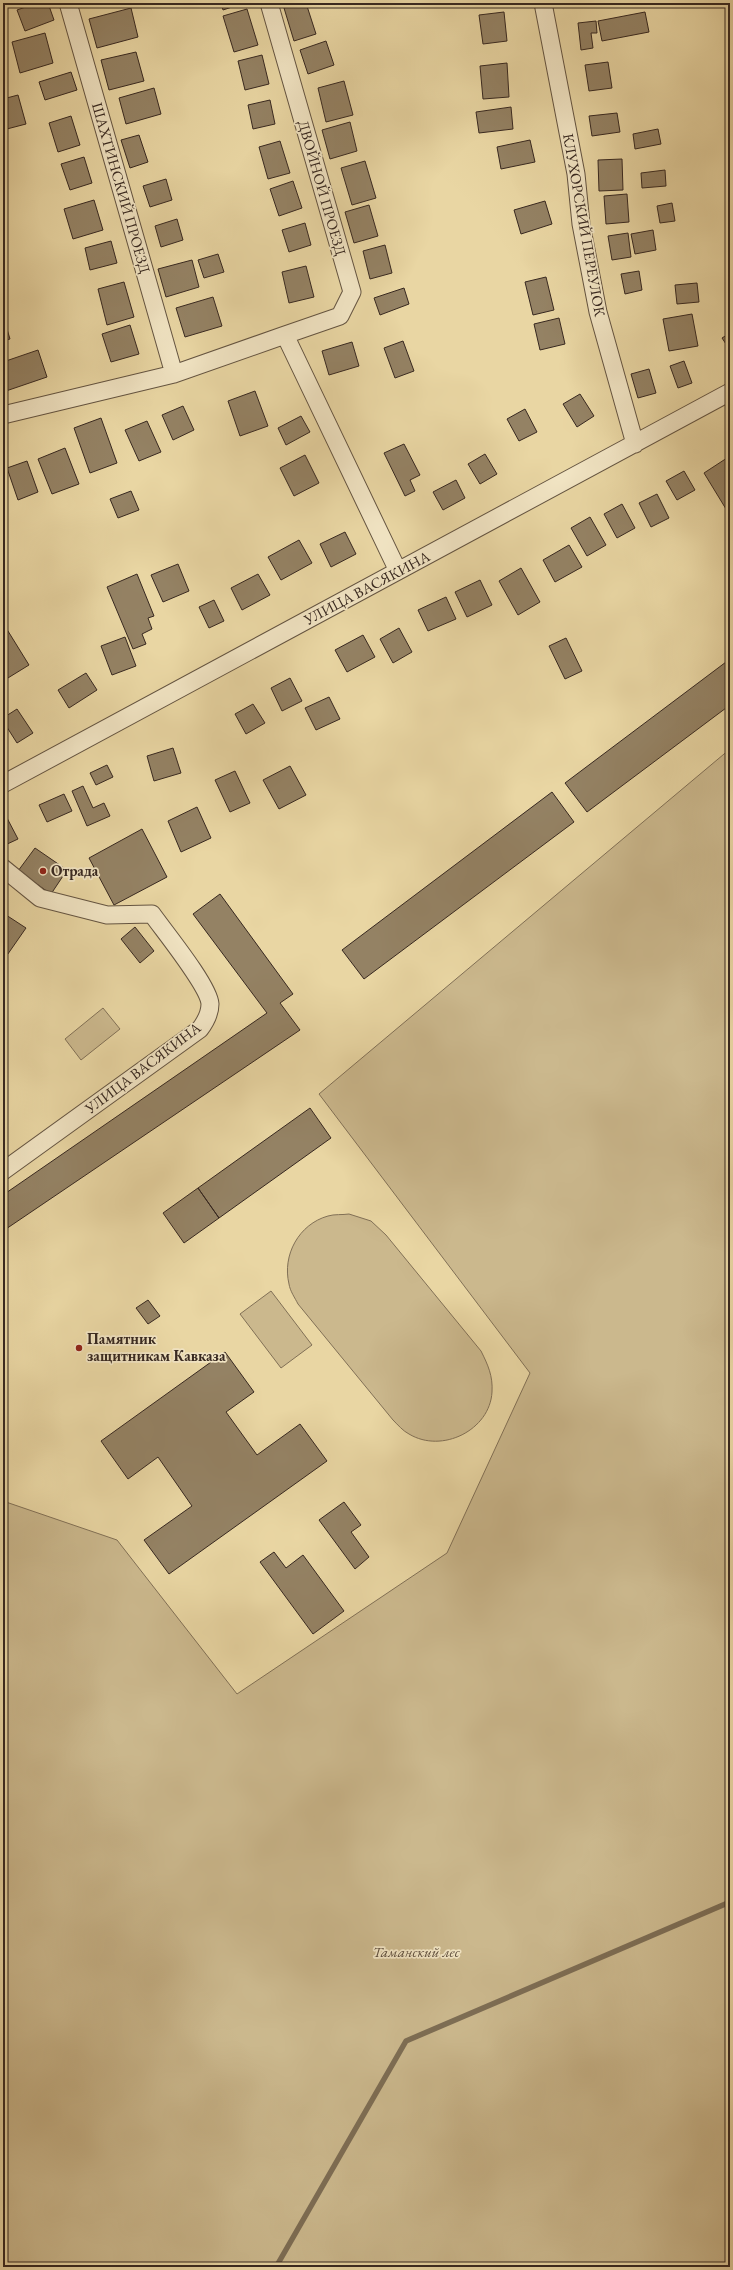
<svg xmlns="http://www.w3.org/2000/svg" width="733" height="2270" font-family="'EB Garamond',serif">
  <rect width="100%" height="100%" fill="#e9d6a3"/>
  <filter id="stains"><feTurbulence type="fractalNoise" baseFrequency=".005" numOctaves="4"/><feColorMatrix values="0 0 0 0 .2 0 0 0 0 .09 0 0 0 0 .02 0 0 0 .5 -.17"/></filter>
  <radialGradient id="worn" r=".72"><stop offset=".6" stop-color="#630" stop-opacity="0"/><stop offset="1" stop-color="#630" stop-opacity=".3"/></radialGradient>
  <path fill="#cbb88d" stroke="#817056" d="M 730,749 L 730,2267 L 3,2267 L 3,1501 L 117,1540 L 237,1694 L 447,1553 L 530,1373 L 319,1094 Z
    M 103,1008 L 120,1029 L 81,1060 L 65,1039 Z
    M 349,1214 L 371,1221 L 386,1235 L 481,1351 C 488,1365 493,1376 492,1392 C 490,1430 442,1454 409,1434 C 403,1431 398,1425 393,1420 L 298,1304 C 295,1298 290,1291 289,1284 C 282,1255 299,1224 328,1216 C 334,1214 343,1215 349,1214 Z
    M 271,1291 L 312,1345 L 281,1368 L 240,1314 Z"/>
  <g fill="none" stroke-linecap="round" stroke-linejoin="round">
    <path stroke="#7d6d54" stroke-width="5.5" d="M 276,2267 L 406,2041 L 730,1902"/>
  </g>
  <path fill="#948264" stroke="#372820" d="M 37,3 L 48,3 L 54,20 L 25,31 L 17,10 Z
    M 221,3 L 244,3 L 223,10 Z
    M 302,3 L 306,3 L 316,34 L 294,41 L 284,8 Z
    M 131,8 L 138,37 L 97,48 L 89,19 Z
    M 247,9 L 258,45 L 234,52 L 223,16 Z
    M 504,12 L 507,41 L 483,44 L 479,15 Z
    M 645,12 L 649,32 L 602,41 L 598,21 Z
    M 596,21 L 597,33 L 591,33 L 593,48 L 581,50 L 578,23 Z
    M 45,33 L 53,63 L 20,73 L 12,42 Z
    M 326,41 L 334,65 L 308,74 L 300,50 Z
    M 136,52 L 144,81 L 109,90 L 101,60 Z
    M 262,55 L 269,84 L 245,90 L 238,61 Z
    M 608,62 L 612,88 L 589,91 L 585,65 Z
    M 507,63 L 509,97 L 483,99 L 480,66 Z
    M 71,72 L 77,90 L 45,100 L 39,82 Z
    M 344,81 L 353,115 L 326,122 L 318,88 Z
    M 154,88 L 161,114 L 126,124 L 119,98 Z
    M 18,95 L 26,124 L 3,130 L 3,99 Z
    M 270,100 L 275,124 L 253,129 L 248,105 Z
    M 511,107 L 513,129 L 479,133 L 476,112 Z
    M 617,113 L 620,132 L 592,136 L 589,116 Z
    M 71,116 L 80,145 L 58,152 L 49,123 Z
    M 350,122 L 357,151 L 330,159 L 322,130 Z
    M 658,129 L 661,144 L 635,149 L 633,134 Z
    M 139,135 L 148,162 L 130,168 L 121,140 Z
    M 530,140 L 535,162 L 501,169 L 497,147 Z
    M 280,141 L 290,173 L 268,179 L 259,147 Z
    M 84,157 L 92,183 L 70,190 L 61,164 Z
    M 622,159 L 623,190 L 599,191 L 598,160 Z
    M 365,161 L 376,198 L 352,205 L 341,168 Z
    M 665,170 L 666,186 L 642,188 L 641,173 Z
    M 166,179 L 172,200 L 150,207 L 143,186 Z
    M 293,181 L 302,208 L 279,216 L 270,189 Z
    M 627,194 L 629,222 L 606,224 L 604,196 Z
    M 94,200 L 103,230 L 73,239 L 64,209 Z
    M 545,201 L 552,224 L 521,234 L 514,210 Z
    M 672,203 L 675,221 L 660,223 L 657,206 Z
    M 369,205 L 378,236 L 354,243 L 345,212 Z
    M 177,219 L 183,240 L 161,247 L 155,226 Z
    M 305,223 L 311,245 L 289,252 L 282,230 Z
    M 653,230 L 656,250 L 635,254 L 631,234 Z
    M 628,233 L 631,257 L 612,260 L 608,236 Z
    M 111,241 L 117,263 L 90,270 L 85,248 Z
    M 385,245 L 392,273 L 370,279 L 363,251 Z
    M 218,254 L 224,272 L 204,278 L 198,260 Z
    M 192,260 L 199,287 L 166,297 L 158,269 Z
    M 306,266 L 314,297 L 289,303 L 282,272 Z
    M 639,271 L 642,290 L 625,294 L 621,274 Z
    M 546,277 L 554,310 L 533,315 L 525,282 Z
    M 124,282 L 134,317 L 107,325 L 98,289 Z
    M 697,283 L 699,302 L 677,304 L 675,285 Z
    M 404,288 L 409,304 L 380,315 L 374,298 Z
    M 213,297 L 222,326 L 185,337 L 176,308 Z
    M 692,314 L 698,346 L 669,351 L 663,319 Z
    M 3,316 L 10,339 L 3,341 Z
    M 559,318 L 565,344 L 540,350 L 534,324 Z
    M 130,325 L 139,354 L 111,362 L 102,334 Z
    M 730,333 L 730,350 L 722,338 Z
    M 403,341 L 414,371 L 395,378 L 384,348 Z
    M 352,342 L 359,366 L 329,375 L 322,351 Z
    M 38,350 L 47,377 L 3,392 L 3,362 Z
    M 684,361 L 692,383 L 678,388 L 670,366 Z
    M 649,369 L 656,393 L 638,398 L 631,374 Z
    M 255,391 L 268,426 L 240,436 L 228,401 Z
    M 580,394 L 594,416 L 577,427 L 563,404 Z
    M 183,406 L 194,430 L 173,440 L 162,415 Z
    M 525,409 L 537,432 L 519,441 L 507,419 Z
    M 301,416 L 310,432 L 286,445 L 278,428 Z
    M 101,418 L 117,463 L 90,473 L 74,428 Z
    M 147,421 L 161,452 L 139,461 L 125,430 Z
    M 404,444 L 420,475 L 410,480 L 415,491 L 405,496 L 384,453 Z
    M 65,448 L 79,484 L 52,494 L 38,459 Z
    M 485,454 L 497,474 L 480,484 L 468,464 Z
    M 305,455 L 319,483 L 294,496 L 280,468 Z
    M 730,456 L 730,506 L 726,509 L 704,473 Z
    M 27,461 L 38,492 L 18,500 L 7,468 Z
    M 684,471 L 695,490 L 677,500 L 666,481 Z
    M 456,480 L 465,498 L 443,510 L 433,492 Z
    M 131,491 L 139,510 L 118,518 L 110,499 Z
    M 657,494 L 669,518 L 651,527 L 639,503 Z
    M 622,504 L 635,528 L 617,538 L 604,514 Z
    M 590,517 L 606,545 L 587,556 L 571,528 Z
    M 345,532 L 356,554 L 331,567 L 320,544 Z
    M 299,540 L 312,563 L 281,580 L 268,557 Z
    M 569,545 L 582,567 L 555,582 L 543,560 Z
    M 178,564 L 189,591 L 163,602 L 151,575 Z
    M 521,568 L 540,602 L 518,615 L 499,581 Z
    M 137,574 L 154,616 L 148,618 L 152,629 L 142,634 L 146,644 L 133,649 L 107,587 Z
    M 258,574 L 270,595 L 242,610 L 231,588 Z
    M 480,580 L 492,605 L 467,617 L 455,592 Z
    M 446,597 L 456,619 L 428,631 L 418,610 Z
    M 214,600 L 224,621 L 209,628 L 199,607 Z
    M 3,623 L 29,665 L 3,681 Z
    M 399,628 L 412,652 L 393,663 L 380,639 Z
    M 363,635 L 375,657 L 347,672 L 335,650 Z
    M 125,637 L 136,666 L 112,675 L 101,646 Z
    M 566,638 L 582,671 L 565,679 L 549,646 Z
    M 730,659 L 730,705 L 587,812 L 565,783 Z
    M 86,673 L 97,690 L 69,708 L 58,690 Z
    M 290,678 L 302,701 L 282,711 L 271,688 Z
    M 329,697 L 340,719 L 316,730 L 305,708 Z
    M 253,704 L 265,723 L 246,734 L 235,714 Z
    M 17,709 L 33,733 L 17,743 L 3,721 L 3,718 Z
    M 173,748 L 181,773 L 154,781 L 147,756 Z
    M 107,765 L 113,777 L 96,785 L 90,773 Z
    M 290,766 L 306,795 L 279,809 L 263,780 Z
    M 235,771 L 250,803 L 230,812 L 215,780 Z
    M 83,786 L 93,808 L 104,803 L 110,816 L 87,826 L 72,791 Z
    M 552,792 L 574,822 L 364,979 L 342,950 Z
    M 64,794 L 72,811 L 47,822 L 39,805 Z
    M 197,807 L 211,838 L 181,852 L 168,821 Z
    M 7,818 L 18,839 L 3,846 L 3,820 Z
    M 142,829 L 167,877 L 114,905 L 89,858 Z
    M 35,848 L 67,870 L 51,894 L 18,871 Z
    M 220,894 L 293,994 L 280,1003 L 300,1030 L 3,1231 L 3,1195 L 267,1013 L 193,914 Z
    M 3,913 L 26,928 L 3,961 Z
    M 135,927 L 154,951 L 140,963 L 121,939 Z
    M 310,1108 L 331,1138 L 219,1218 L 198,1188 Z
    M 198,1188 L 219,1218 L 184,1243 L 163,1213 Z
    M 148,1300 L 160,1316 L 148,1324 L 136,1308 Z
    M 225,1352 L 254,1392 L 226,1412 L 257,1455 L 300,1424 L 327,1461 L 169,1574 L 144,1540 L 192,1506 L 158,1457 L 128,1479 L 101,1441 Z
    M 344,1502 L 361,1525 L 351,1532 L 369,1557 L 355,1569 L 319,1520 Z
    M 274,1552 L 286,1568 L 303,1555 L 344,1611 L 313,1634 L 260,1562 Z"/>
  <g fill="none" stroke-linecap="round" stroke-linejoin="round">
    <g stroke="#645441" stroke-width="19">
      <path id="street" d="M 68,3 L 174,374
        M 269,3 L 352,292 L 340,316 L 285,335 L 398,571
        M 543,3 L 576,174 L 581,224 L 598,312 L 635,444
        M 3,415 L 174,374 L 285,335
        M 3,784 L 730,392
        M 3,868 L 40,898 L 107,915 L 152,914 C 164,931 209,986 210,1004 C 210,1014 206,1021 200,1029 L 3,1171"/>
    </g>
    <use href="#street" stroke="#f1e4c3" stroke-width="17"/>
  </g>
  <g fill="#8f2418" stroke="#f1e4c3" stroke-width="1.5">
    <circle cx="43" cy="871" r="4"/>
    <circle cx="79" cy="1348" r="4"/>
  </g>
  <g text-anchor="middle" stroke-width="3.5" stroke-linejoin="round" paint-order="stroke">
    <g font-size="15" fill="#372820" stroke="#f1e4c3">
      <text transform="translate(121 188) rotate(74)" y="5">ШАХТИНСКИЙ ПРОЕЗД</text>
      <text transform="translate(322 188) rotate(74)" y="5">ДВОЙНОЙ ПРОЕЗД</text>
      <text transform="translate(584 225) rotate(80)" y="5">КЛУХОРСКИЙ ПЕРЕУЛОК</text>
      <text transform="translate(367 588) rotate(-28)" y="5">УЛИЦА ВАСЯКИНА</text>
      <text transform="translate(143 1068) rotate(-37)" y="5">УЛИЦА ВАСЯКИНА</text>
    </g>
    <g font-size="15" font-weight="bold" fill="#372820" stroke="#f1e4c3" text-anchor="start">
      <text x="51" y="876">Отрада</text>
      <text x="87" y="1344">Памятник<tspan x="87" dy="17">защитникам Кавказа</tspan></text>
    </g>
    <g font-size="15" font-style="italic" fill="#5c4c3b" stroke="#f1e4c3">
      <text x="416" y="1957">Таманский лес</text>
    </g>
  </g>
  <rect width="733" height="2270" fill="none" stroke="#e9d6a3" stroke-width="16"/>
  <rect x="4" y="4" width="725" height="2262" fill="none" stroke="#372820" stroke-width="2"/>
  <rect x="8" y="8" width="717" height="2254" fill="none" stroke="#372820"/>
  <rect width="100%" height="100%" filter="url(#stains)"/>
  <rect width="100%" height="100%" fill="url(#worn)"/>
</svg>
